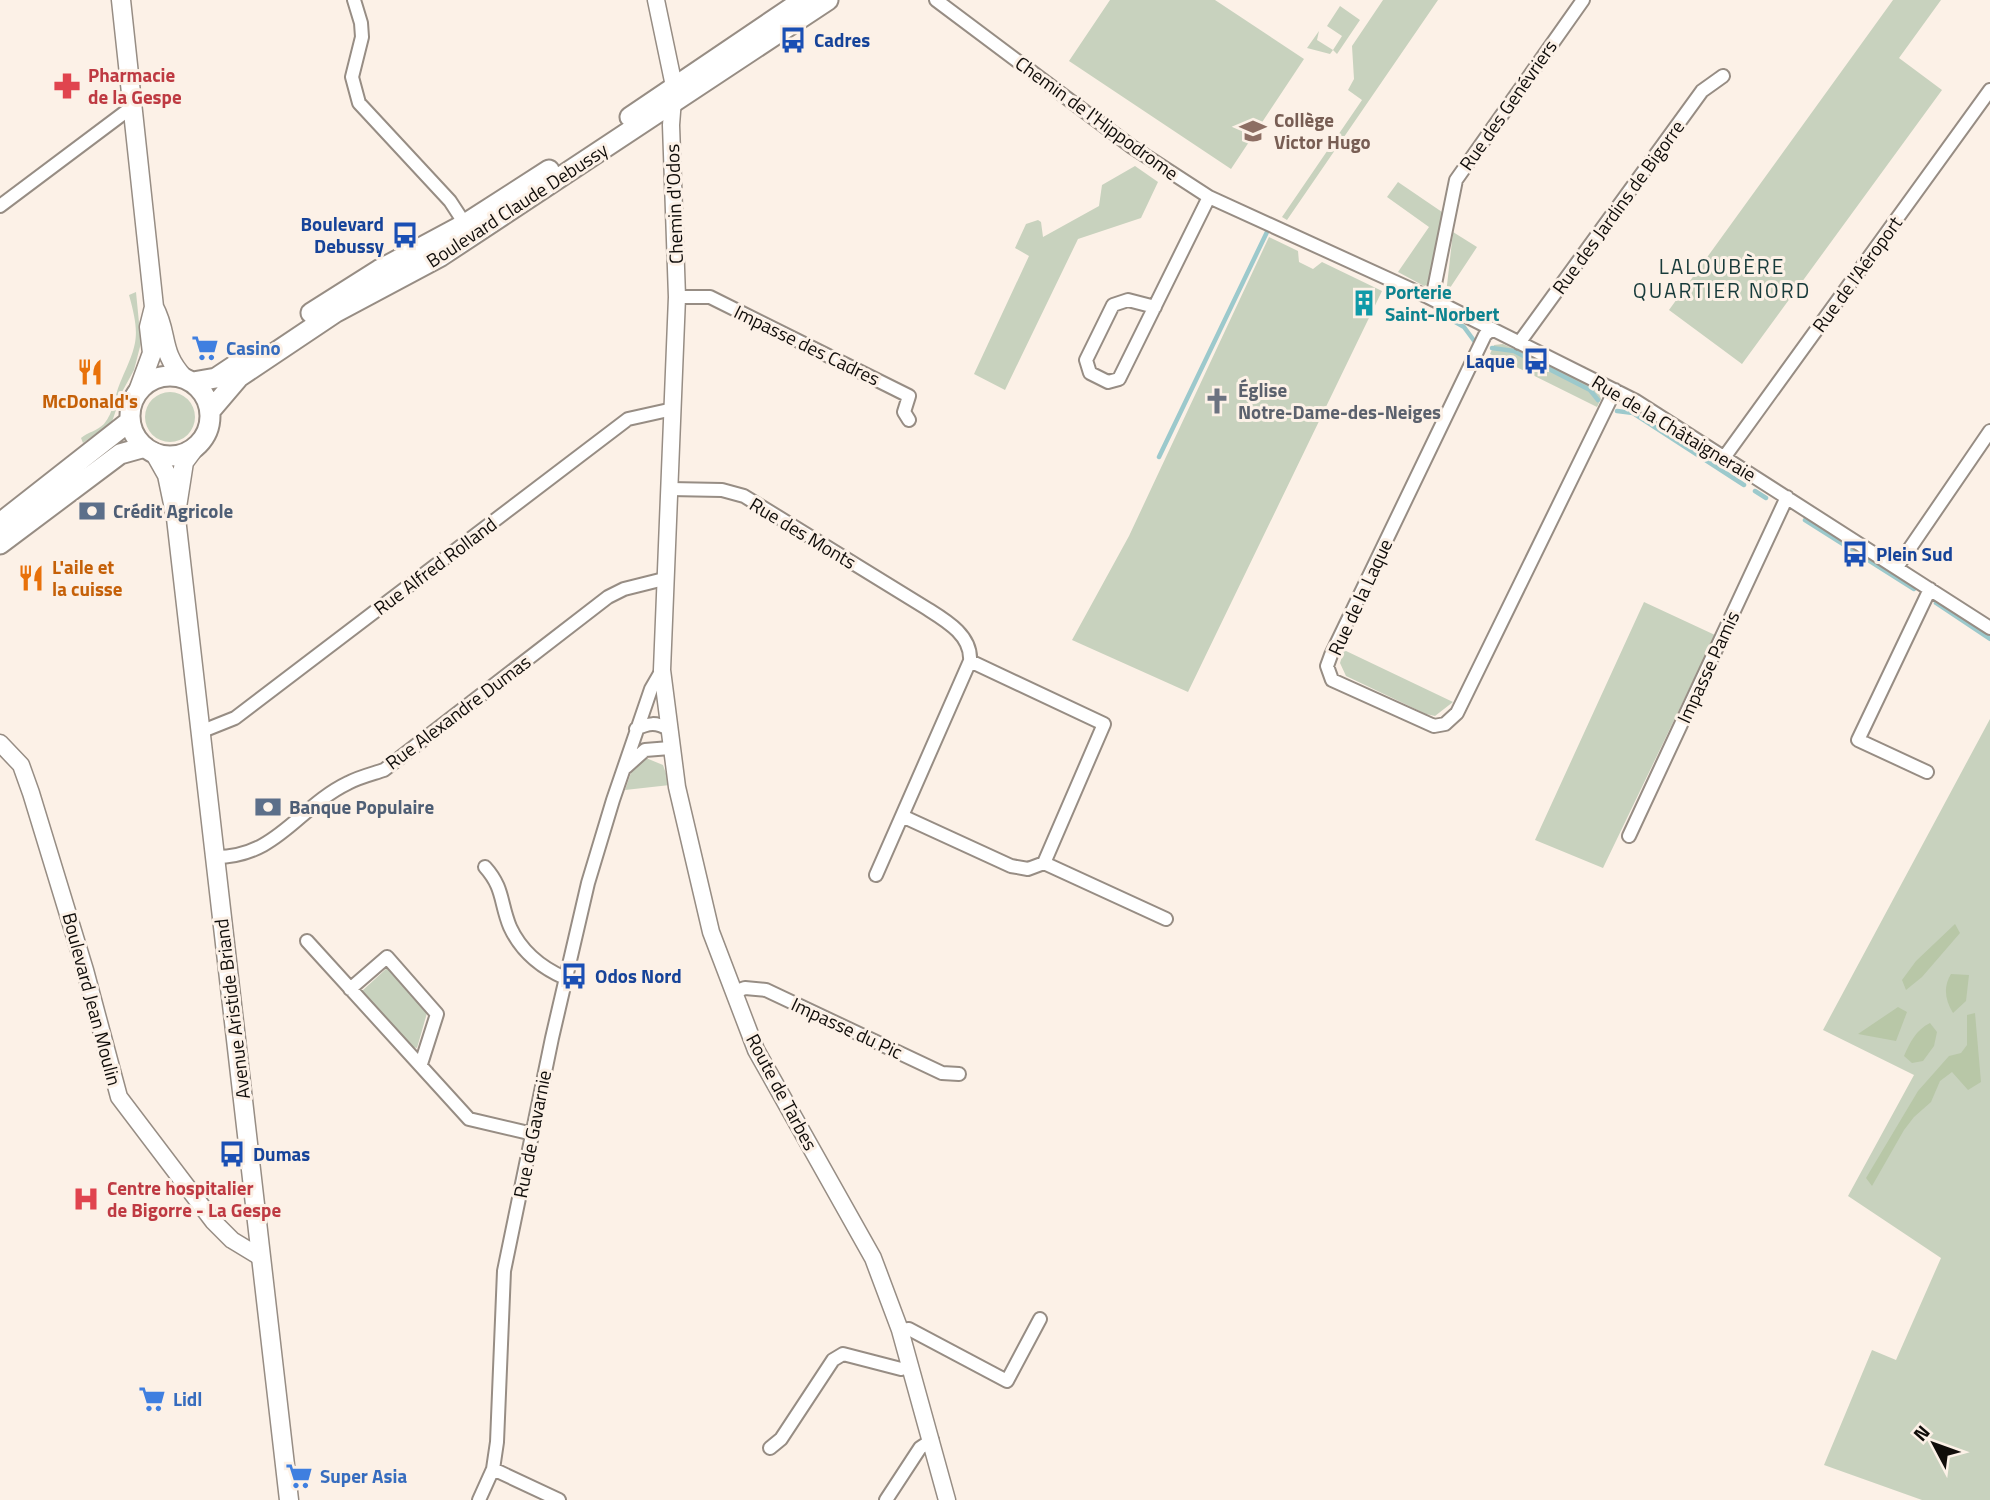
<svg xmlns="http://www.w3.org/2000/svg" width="1990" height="1500" font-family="'Titillium Web',sans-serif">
  <rect width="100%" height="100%" fill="#fcf1e7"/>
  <path fill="#c8d2be" d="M 1110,0 L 1215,0 L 1304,59 L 1231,169 L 1069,61 Z
    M 1383,0 L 1438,0 L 1287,220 L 1282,217 L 1362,100 L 1348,90 L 1354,79 L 1352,46 Z
    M 1893,0 L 1941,0 L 1899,58 L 1942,90 L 1742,364 L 1669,310 Z
    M 1340,6 L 1360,20 L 1337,54 L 1333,50 L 1330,54 L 1307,48 L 1319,31 L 1317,40 L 1333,50 L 1342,36 L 1327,26 Z
    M 1135,166 L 1158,182 L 1141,218 L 1078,239 L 1005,390 L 974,374 L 1029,256 L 1015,248 L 1026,224 L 1038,220 L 1041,222 L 1043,237 L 1099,206 L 1102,185 Z
    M 1398,182 L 1442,212 L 1429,284 L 1424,286 L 1398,272 L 1429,227 L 1387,197 Z
    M 1453,232 L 1477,247 L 1446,294 Z
    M 1269,237 L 1298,251 L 1299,262 L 1313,269 L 1322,262 L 1382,291 L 1188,692 L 1072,640 L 1129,536 Z
    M 136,292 L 141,343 L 134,370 L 122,392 L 112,422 L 83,443 L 81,438 C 88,432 97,431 104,424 C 114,412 114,397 120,383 C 137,344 141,338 129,295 Z
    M 1503,344 L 1597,388 L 1601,399 L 1597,407 L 1490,354 L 1494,345 Z
    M145 417a25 25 0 1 1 50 0a25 25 0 1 1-50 0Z
    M 1644,602 L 1715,635 L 1603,868 L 1535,840 Z
    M 1344,650 L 1453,702 L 1435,716 L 1426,714 L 1346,676 L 1340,663 Z
    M 1990,719 L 1990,1500 L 1922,1500 L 1824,1465 L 1872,1350 L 1896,1360 L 1941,1258 L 1848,1196 L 1914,1075 L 1823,1030 Z
    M 646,758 L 663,765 L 670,785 L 625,790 L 633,767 Z
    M 387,968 L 427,1013 L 417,1048 L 413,1047 L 362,991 Z"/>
  <path fill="#b8c7a7" d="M 1955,924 L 1960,933 L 1922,977 L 1906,990 L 1902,980 L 1916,961 Z
    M 1951,974 L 1969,975 L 1966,1001 L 1953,1013 C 1945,1000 1943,987 1951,974 Z
    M 1898,1007 L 1907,1012 L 1896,1041 L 1858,1034 Z
    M 1975,1013 L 1981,1082 L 1968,1090 L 1952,1072 L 1940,1081 L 1931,1102 L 1914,1117 L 1904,1130 L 1872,1186 L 1866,1178 L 1918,1091 L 1949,1056 L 1961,1053 L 1967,1045 L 1967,1015 Z
    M 1930,1023 L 1937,1032 L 1934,1046 L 1923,1061 L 1912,1063 L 1904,1056 C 1910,1042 1916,1030 1930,1023 Z"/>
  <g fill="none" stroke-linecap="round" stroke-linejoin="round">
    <path stroke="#9cc9cc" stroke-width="4.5" d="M 1436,311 L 1464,327 L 1475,342
      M 1492,348 L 1514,351 L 1590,390 L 1598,400
      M 1617,411 L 1633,413 L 1744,485
      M 1159,457 L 1267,232
      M 1755,491 L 1766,498
      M 1805,520 L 1914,589
      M 1936,603 L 1990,639"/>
    <g stroke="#978d84" stroke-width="16">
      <path id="minor" d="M 354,0 L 361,23 L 362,37 L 352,77 L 359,103 L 450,201 L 465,224
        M 936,0 L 1132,147 L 1209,197 L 1428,297 L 1636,401 L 1990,628
        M 0,206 L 132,107
        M 677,297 L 710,297 L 909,396 L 904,412 L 909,420
        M 1432,299 L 1456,180 L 1583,0
        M 1155,307 L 1128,300 L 1113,305 L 1086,360 L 1090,373 L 1108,382 L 1119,379 L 1209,197
        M 1491,330 L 1485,335 L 1331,655 L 1327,666 L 1332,680 L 1434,726 L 1445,724 L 1457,713 L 1615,390
        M 1519,343 L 1702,91 L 1723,76
        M 1723,459 L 1990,90
        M 670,489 L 722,490 L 744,496 L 926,608 C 945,620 972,635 970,661 L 876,875
        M 1897,567 L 1990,431
        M 970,661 L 1104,724 L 1044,863
        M 636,729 C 649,723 656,722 668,729
        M 200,732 L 235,718 L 628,419 L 673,409
        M 626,767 L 645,750 L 670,748
        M 1927,772 L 1858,740 L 1930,589
        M 902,816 L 1011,866 L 1028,869 L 1044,863 L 1166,919
        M 1629,836 L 1787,497
        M 214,857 C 277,858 298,807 348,783 C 359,777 372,774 384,770 L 608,597 L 624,589 L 664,579
        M 485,867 C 504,888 500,903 510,927 C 521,951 542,968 565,978
        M 307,941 L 469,1119 L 533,1134
        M 350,989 L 387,957 L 437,1014 L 421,1064
        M 734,992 L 745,988 L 766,990 L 942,1073 L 959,1074
        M 900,1330 L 909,1329 L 1007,1381 L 1040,1319
        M 770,1448 L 781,1439 L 833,1360 L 843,1354 L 901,1369 L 911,1366
        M 493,1469 L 559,1500
        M 479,1500 L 493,1469 L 497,1442 L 504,1271 L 552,1038 L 588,883 L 613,800 L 651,689 L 662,670
        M 886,1500 L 920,1448 L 932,1440"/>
    </g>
    <g stroke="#978d84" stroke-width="19">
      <path id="tertiary" d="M 656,0 L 674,86 L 671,125 L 677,297 L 662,670 L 677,787 L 711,932 L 756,1050 L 873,1258 L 900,1330 L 947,1500
        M 0,743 L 21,765 L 31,793 L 85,970 L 119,1097 L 213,1221 L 232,1240 L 260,1257"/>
    </g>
    <g stroke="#978d84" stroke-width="21">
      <path id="secondary" d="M 121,0 L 154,307 L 149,327 L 152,353 L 138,391
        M 154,307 C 169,335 159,351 184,378
        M 154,452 L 167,475 L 176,518 L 289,1500
        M 177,507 L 184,462 L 196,446"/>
    </g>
    <g stroke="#978d84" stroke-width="23">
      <path id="primary" d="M 630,117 L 803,0
        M 311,313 L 379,270 L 465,224 L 549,170
        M130 416a40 40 0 1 1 80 0a40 40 0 1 1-80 0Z
        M 193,382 L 216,378 L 243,360
        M 210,411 L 239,377 L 336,312 L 441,256 L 828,0
        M 0,523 L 130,421
        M 0,544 L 120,454 L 145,447"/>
    </g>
    <use href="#minor" stroke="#fff" stroke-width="12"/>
    <use href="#tertiary" stroke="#fff" stroke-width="16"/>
    <use href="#secondary" stroke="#fff" stroke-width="18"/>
    <use href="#primary" stroke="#fff" stroke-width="19"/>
  </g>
  <defs>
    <g id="bus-bare" transform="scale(2.1)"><path d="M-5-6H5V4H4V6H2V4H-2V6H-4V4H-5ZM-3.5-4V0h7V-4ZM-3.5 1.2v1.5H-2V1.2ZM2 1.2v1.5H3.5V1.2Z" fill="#1a4fb4" stroke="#fcf1e7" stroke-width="2.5" paint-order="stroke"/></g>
    <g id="pharmacy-bare" transform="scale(2.1)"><path d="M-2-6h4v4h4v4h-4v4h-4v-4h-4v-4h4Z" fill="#e0444e" stroke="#fcf1e7" stroke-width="2.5" paint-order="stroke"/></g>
    <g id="school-bare" transform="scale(2.1)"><path d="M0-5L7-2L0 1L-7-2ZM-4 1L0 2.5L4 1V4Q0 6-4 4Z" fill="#8d6e63" stroke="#fcf1e7" stroke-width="2.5" paint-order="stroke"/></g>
    <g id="building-bare" transform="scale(2.1)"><path d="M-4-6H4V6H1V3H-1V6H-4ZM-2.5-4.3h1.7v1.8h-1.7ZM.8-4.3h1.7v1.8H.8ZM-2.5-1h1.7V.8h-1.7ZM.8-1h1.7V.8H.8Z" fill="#0f9aa8" stroke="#fcf1e7" stroke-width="2.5" paint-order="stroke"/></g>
    <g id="supermarket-bare" transform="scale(2.1)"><path d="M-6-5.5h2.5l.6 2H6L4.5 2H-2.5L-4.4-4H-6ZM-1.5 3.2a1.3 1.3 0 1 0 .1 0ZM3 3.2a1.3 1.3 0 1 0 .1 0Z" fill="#3f7fe0" stroke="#fcf1e7" stroke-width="2.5" paint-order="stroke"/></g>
    <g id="restaurant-bare" transform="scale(2.1)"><path d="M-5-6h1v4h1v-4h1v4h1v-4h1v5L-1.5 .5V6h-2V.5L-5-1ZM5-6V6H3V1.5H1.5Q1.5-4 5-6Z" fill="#e8710a" stroke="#fcf1e7" stroke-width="2.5" paint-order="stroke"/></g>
    <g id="church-bare" transform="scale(2.1)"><path d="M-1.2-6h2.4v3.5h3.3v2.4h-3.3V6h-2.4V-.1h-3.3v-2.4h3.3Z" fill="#6b7280" stroke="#fcf1e7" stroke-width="2.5" paint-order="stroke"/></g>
    <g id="bank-bare" transform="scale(2.1)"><path d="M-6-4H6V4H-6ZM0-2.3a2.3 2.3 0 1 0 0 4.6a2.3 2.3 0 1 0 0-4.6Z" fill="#5c6f8a" stroke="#fcf1e7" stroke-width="2.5" paint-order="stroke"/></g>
    <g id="hospital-bare" transform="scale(2.1)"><path d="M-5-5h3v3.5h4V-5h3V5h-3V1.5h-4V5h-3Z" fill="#e0444e" stroke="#fcf1e7" stroke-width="2.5" paint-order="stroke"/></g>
  </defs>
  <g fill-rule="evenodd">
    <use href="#bus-bare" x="793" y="40"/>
    <use href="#pharmacy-bare" x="67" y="86"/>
    <use href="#school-bare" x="1253" y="131"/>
    <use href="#bus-bare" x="405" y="235"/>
    <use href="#building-bare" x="1364" y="303"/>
    <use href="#supermarket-bare" x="205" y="348"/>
    <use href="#bus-bare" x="1536" y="361"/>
    <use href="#restaurant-bare" x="90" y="372"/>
    <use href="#church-bare" x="1217" y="401"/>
    <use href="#bank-bare" x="92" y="511"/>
    <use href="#bus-bare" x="1855" y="554"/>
    <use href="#restaurant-bare" x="31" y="578"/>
    <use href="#bank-bare" x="268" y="807"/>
    <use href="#bus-bare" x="574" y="976"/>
    <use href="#bus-bare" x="232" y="1154"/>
    <use href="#hospital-bare" x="86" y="1199"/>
    <use href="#supermarket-bare" x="152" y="1399"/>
    <use href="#supermarket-bare" x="299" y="1476"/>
  </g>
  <g text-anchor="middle" stroke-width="6" stroke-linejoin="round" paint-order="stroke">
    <g font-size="19" font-weight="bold" fill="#164399" stroke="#fcf1e7" text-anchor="start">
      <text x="814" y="47">Cadres</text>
      <text x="384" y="231" text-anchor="end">Boulevard<tspan x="384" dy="22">Debussy</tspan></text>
      <text x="1515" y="368" text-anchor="end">Laque</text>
      <text x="1876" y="561">Plein Sud</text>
      <text x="595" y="983">Odos Nord</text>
      <text x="253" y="1161">Dumas</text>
    </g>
    <g font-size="19" font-weight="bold" fill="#be3a42" stroke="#fcf1e7" text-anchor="start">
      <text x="88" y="82">Pharmacie<tspan x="88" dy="22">de la Gespe</tspan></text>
      <text x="107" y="1195">Centre hospitalier<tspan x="107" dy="22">de Bigorre - La Gespe</tspan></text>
    </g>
    <g font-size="19" fill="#100d0a" stroke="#fcf1e7">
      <text transform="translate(1508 105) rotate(-55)" y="7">Rue des Genévriers</text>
      <text transform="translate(1097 118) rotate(36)" y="7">Chemin de l'Hippodrome</text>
      <text transform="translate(674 204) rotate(-92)" y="7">Chemin d'Odos</text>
      <text transform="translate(517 205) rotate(-33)" y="7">Boulevard Claude Debussy</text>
      <text transform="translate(1618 207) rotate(-54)" y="7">Rue des Jardins de Bigorre</text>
      <text transform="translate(1857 274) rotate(-54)" y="7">Rue de l'Aéroport</text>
      <text transform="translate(807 345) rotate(26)" y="7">Impasse des Cadres</text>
      <text transform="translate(1674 428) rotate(31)" y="7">Rue de la Châtaigneraie</text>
      <text transform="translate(803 533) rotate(31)" y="7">Rue des Monts</text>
      <text transform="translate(435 566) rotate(-37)" y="7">Rue Alfred Rolland</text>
      <text transform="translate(1360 597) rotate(-65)" y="7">Rue de la Laque</text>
      <text transform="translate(1708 667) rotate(-65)" y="7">Impasse Pamis</text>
      <text transform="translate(458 712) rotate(-37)" y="7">Rue Alexandre Dumas</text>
      <text transform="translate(92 999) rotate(75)" y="7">Boulevard Jean Moulin</text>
      <text transform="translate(232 1009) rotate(-97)" y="7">Avenue Aristide Briand</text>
      <text transform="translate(847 1028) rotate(25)" y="7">Impasse du Pic</text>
      <text transform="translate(782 1092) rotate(62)" y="7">Route de Tarbes</text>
      <text transform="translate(532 1134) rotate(-79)" y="7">Rue de Gavarnie</text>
    </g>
    <g font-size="19" font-weight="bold" fill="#785e54" stroke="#fcf1e7" text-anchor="start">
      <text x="1274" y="127">Collège<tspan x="1274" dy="22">Victor Hugo</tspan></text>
    </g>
    <g font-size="19" font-weight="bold" fill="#0d838f" stroke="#fcf1e7" text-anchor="start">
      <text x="1385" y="299">Porterie<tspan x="1385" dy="22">Saint-Norbert</tspan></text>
    </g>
    <g font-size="19" font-weight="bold" fill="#366cbe" stroke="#fcf1e7" text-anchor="start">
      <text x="226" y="355">Casino</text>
      <text x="173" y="1406">Lidl</text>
      <text x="320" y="1483">Super Asia</text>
    </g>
    <g font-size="19" font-weight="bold" fill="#5b616d" stroke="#fcf1e7" text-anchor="start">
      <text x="1238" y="397">Église<tspan x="1238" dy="22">Notre-Dame-des-Neiges</tspan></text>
    </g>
    <g font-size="19" font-weight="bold" fill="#c56008" stroke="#fcf1e7">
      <text x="90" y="408">McDonald's</text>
      <text x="52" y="574" text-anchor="start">L'aile et<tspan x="52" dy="22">la cuisse</tspan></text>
    </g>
    <g font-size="19" font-weight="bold" fill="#4e5e75" stroke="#fcf1e7" text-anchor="start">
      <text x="113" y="518">Crédit Agricole</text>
      <text x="289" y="814">Banque Populaire</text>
    </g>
    <g font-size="21" letter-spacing="2" fill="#183b3b" stroke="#fcf1e7">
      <text x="1722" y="274">LALOUBÈRE<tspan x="1722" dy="24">QUARTIER NORD</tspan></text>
    </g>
  </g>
  <g transform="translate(1934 1444) rotate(311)" stroke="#fcf1e7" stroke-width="5" paint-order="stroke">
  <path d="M0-5L12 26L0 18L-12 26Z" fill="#100d0a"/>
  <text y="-10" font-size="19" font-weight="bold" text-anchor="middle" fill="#100d0a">N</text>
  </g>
</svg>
